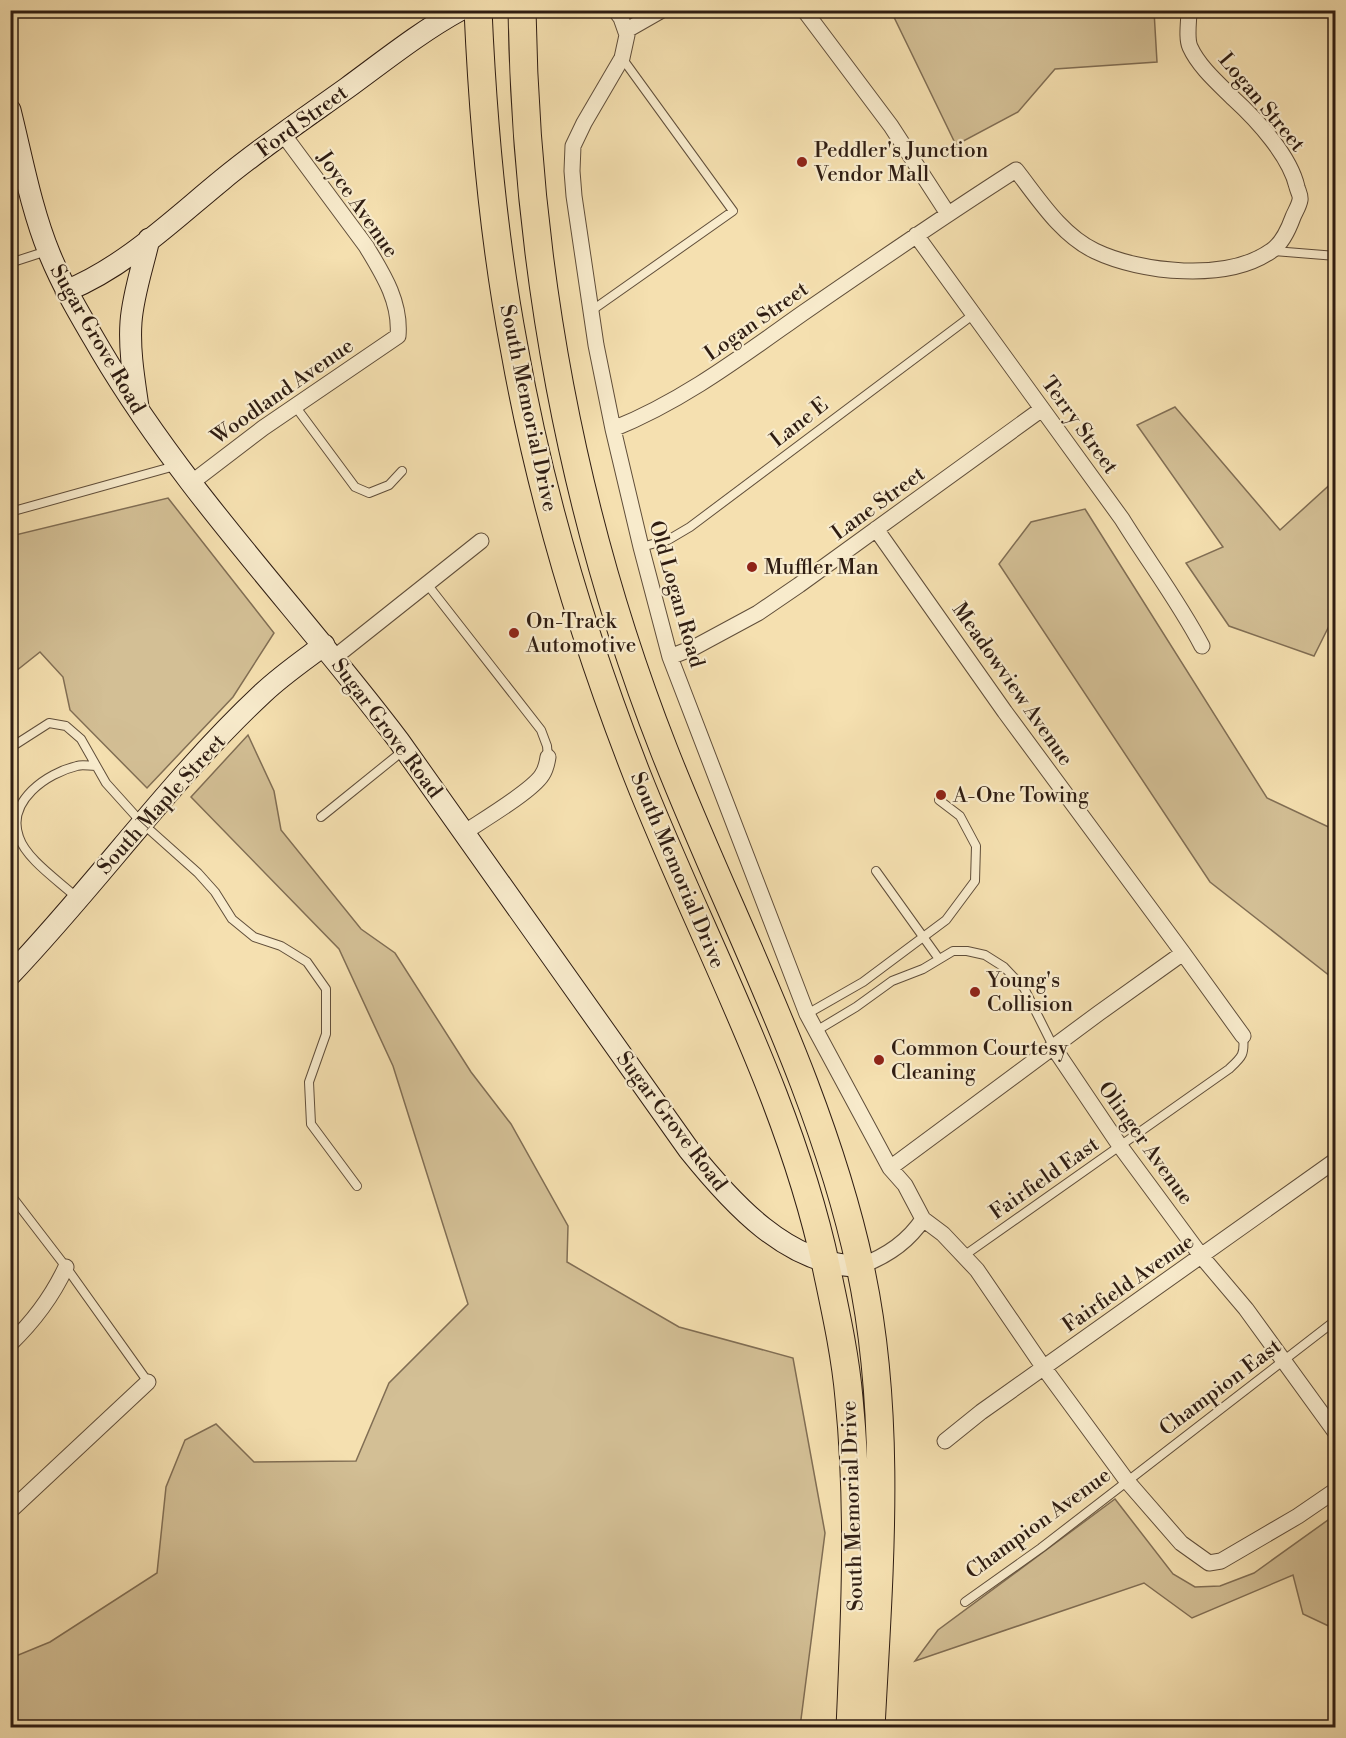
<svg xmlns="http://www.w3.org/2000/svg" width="1346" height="1738" font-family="'Libre Bodoni',serif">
  <rect width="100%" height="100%" fill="#f5e0b0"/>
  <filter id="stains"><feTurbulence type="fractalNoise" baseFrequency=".00333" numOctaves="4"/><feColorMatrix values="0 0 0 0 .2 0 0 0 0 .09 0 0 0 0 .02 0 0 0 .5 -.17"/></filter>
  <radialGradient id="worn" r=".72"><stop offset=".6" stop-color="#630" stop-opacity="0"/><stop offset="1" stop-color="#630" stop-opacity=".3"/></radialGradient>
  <path fill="#d3bf95" stroke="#816e54" stroke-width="1.5" d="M 891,11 L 1154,11 L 1157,62 L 1055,69 L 1018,112 L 956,145 Z
    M 1175,407 L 1280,530 L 1335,480 L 1335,623 L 1331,622 L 1314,656 L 1229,626 L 1186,563 L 1223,547 L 1137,425 Z
    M 168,498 L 274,633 L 233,697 L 147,788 L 70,710 L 63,677 L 40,652 L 11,675 L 11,536 Z
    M 1085,509 L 1267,798 L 1335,830 L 1335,980 L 1210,882 L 999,564 L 1031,522 Z
    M 248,735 L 274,791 L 281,830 L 361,929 L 395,953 L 471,1072 L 511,1124 L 568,1226 L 567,1262 L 679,1327 L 793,1358 L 825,1533 L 800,1727 L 11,1727 L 11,1658 L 50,1642 L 157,1573 L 166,1487 L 185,1440 L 216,1424 L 254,1462 L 356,1461 L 389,1383 L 468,1304 L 393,1066 L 339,949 L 191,797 Z
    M 1115,1499 L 1173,1574 L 1195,1587 L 1220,1586 L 1254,1573 L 1335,1515 L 1335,1629 L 1303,1614 L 1293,1575 L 1192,1618 L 1144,1583 L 915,1661 L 938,1630 Z"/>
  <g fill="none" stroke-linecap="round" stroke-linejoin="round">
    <g stroke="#604e3a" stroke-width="10">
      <path id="lane" d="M 1274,251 L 1336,256
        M 10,263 L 47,251
        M 591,311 L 733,211 L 622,58
        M 295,406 L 355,487 L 369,493 L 389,485 L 402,471
        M 10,512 L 175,466
        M 641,547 L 668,540 L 690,527 L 974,314
        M 427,584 L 541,730 L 547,746 L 548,757
        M 10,748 L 49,723 L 66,726 L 81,739 L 106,783 L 142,823 L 198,873 L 215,892 L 232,919 L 254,937 L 281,946 L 307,962 L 326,989 L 326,1034 L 309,1082 L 311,1124 L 357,1186
        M 321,817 L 404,750
        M 876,871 L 939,959
        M 76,897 C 59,881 26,859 19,837 C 6,801 47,773 77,766 C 82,764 89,766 95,766
        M 807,1014 L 863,982 L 946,920 L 975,881 L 976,846 L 960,816 L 939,800
        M 816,1031 L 856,1007 L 892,981 L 923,969 L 953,951 L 967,951 L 985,955 L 1004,967 L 1024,988 L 1054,1048
        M 10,1194 L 66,1267 L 148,1382
        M 965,1255 L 1229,1069 C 1242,1057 1245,1055 1243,1036
        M 965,1602 L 1041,1548 L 1336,1320"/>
    </g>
    <g stroke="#604e3a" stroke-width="17">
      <path id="street" d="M 615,10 L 621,18 L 627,35 L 622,58 L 584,123 L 573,146 L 572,171 L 574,196 L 596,345 L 613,429 L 641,547 L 670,657 L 807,1014 L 890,1168 L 905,1185 L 923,1219 L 943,1234 L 977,1270 L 1044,1368 L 1127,1481 L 1181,1543 L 1209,1563 L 1221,1561 L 1298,1516 L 1336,1490
        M 804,10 L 891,126 L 948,214
        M 627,30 L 662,10
        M 916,235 L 1122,519 C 1148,561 1179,602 1202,646
        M 613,429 C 683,401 742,356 803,313 C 874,264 944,216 1016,170 C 1038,198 1061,235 1095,251 C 1141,273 1227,282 1271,251 C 1282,244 1289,228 1293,217 C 1295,212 1299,206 1300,200 C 1301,196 1298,191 1297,187 C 1290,156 1257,120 1234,99 C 1219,84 1199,67 1190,47 C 1186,38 1189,21 1189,10
        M 191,483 L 263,428 L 398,336 C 401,302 383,274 366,246 L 283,134
        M 876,529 L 1005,712 L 1183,953 L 1243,1036
        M 335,657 L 481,541
        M 670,657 L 695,647 L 758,613 L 799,585 L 1042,409
        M 465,832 C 483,820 532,791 542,775 C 546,769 547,764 548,757
        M 1054,1048 L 1120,1146 L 1202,1257 L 1246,1309 L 1336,1433
        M 890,1168 L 1099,1013 L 1183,953
        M 860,1266 C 885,1257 908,1242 923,1219
        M 10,1344 C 34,1321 52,1297 66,1267
        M 945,1441 L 981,1412 L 1336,1160
        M 10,1511 L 148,1382"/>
    </g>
    <g stroke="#2f1d12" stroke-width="23">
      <path id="secondary" d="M 10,110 C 22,158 31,209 50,255 C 64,289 83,320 101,351 C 185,493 300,610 399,741 L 689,1150 C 730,1201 788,1267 860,1266
        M 66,291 C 125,267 173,220 222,180 C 262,147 305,118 347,88 C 384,61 420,32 460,10
        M 138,407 C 134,379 129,350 131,322 C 133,294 143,266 149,239
        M 10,975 C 97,884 171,779 263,693 C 282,675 304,660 324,645"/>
    </g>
    <g stroke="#2f1d12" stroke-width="29">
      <path id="highway" d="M 478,10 C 483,123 493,236 514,347 C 540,494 583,637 637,775 C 701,938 789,1094 826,1266 C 835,1309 845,1353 849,1398 C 860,1508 855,1617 850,1728
        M 522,10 C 526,262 572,516 664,750 C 731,921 821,1086 860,1266 C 893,1418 879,1574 871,1728"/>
    </g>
    <use href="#lane" stroke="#f8ebcc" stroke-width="8"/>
    <use href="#street" stroke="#f8ebcc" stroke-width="15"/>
    <use href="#secondary" stroke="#f8ebcc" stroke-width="21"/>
    <use href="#highway" stroke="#f5e0b0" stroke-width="27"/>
  </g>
  <g fill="#8f2418" stroke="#f8ebcc" stroke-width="2">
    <circle cx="802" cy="162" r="6"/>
    <circle cx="752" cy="567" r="6"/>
    <circle cx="514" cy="633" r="6"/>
    <circle cx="941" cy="795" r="6"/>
    <circle cx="975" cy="992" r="6"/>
    <circle cx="879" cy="1060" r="6"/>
  </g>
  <g text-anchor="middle" stroke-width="4.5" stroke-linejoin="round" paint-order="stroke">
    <g font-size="21" fill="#2f1d12" stroke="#f8ebcc">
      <text transform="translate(1262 102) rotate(50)" y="7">Logan Street</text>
      <text transform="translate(302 121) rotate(-36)" y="7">Ford Street</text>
      <text transform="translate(358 204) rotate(55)" y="7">Joyce Avenue</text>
      <text transform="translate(756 321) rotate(-35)" y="7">Logan Street</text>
      <text transform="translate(98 339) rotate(60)" y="7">Sugar Grove Road</text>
      <text transform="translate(282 391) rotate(-35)" y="7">Woodland Avenue</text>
      <text transform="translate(529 408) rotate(78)" y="7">South Memorial Drive</text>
      <text transform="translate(799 422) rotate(-38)" y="7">Lane E</text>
      <text transform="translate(1080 425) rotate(54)" y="7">Terry Street</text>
      <text transform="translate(878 503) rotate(-36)" y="7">Lane Street</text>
      <text transform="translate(677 594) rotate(74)" y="7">Old Logan Road</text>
      <text transform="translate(1013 684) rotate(55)" y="7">Meadowview Avenue</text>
      <text transform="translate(387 728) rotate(53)" y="7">Sugar Grove Road</text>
      <text transform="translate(161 804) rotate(-48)" y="7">South Maple Street</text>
      <text transform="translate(678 870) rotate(67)" y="7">South Memorial Drive</text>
      <text transform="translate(672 1121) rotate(53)" y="7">Sugar Grove Road</text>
      <text transform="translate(1146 1143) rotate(54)" y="7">Olinger Avenue</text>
      <text transform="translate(1044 1178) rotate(-35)" y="7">Fairfield East</text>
      <text transform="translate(1128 1283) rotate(-35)" y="7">Fairfield Avenue</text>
      <text transform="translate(1220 1387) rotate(-37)" y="7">Champion East</text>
      <text transform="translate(852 1506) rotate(-92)" y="7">South Memorial Drive</text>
      <text transform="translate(1038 1523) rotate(-36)" y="7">Champion Avenue</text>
    </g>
    <g font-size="21" fill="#2f1d12" stroke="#f8ebcc" text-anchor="start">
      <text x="814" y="157">Peddler's Junction<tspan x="814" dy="24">Vendor Mall</tspan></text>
      <text x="764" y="574">Muffler Man</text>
      <text x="526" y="628">On-Track<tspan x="526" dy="24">Automotive</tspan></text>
      <text x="953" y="802">A-One Towing</text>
      <text x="987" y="987">Young's<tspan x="987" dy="24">Collision</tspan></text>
      <text x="891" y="1055">Common Courtesy<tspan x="891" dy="24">Cleaning</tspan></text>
    </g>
  </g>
  <rect width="1346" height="1738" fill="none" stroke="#f5e0b0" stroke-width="36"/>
  <rect x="12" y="12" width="1322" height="1714" fill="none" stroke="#2f1d12" stroke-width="3"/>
  <rect x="18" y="18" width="1310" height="1702" fill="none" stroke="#2f1d12" stroke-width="1.5"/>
  <rect width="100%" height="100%" filter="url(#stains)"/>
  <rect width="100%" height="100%" fill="url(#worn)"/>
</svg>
